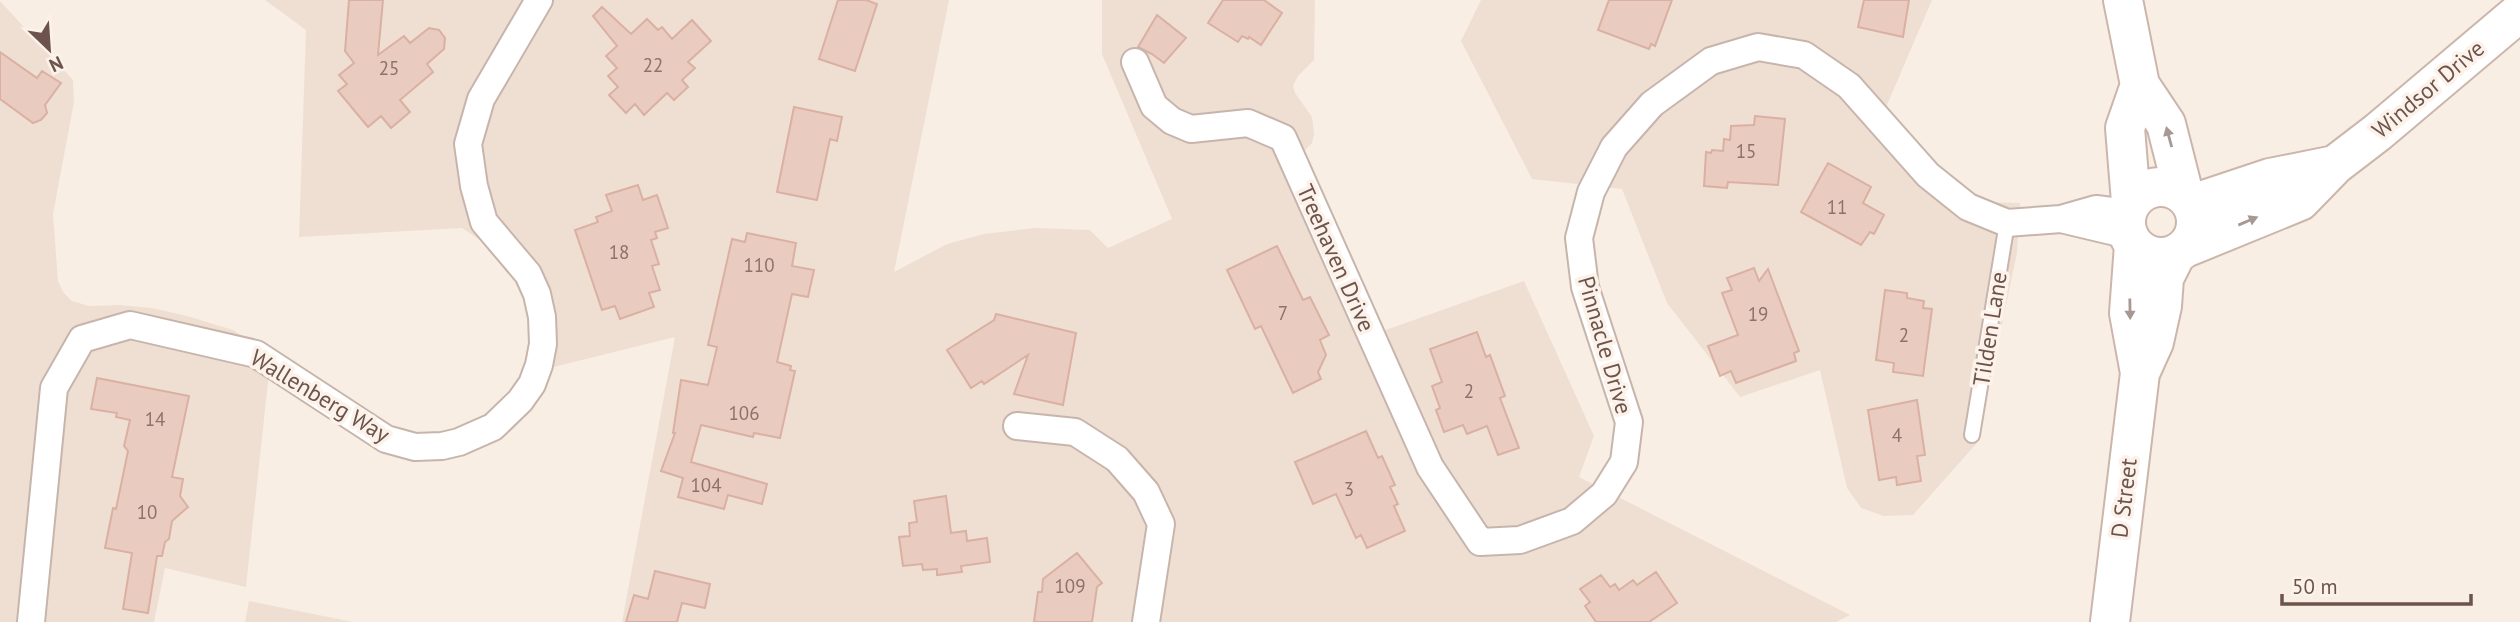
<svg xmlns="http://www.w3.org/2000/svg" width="2520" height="622" font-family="'PT Sans',sans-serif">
  <rect width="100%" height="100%" fill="#f8eee3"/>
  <path fill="#efdfd3" d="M 265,0 L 949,0 L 894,272 L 947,244 L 984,234 L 1034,228 L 1090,230 L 1108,248 L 1172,219 L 1102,54 L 1102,0 L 1315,0 L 1314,60 L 1298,76 L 1293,86 L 1295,93 L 1312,117 L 1314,134 L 1312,143 L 1301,154 L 1380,332 L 1524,281 L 1594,436 L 1579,477 L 1850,615 L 1836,622 L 622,622 L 675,337 L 521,375 L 531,344 L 531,320 L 526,298 L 511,272 L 489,246 L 462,228 L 299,237 L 306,30 Z
    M 1481,0 L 1932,0 L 1887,105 L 1900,132 L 1957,186 L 1989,202 L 2020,203 L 2017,253 L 1977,443 L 1913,515 L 1884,516 L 1861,508 L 1847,488 L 1820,370 L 1740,397 L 1667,303 L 1622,189 L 1532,179 L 1461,41 Z
    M 0,1 L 73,80 L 74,102 L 53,214 L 58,281 L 63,292 L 72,301 L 89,306 L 120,305 L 152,308 L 187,316 L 233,330 L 271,354 L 246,587 L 165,568 L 154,622 L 0,622 Z
    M 249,601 L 353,622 L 245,622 Z"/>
  <path fill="#eacbbf" stroke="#dab0a2" stroke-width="2" d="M 349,0 L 383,0 L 378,55 L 404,36 L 410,43 L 429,28 L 439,30 L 445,38 L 444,49 L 427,64 L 433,72 L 400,100 L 410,112 L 391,128 L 381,116 L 368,127 L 338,91 L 347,84 L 339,75 L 354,63 L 345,51 Z
    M 838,0 L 866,0 L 877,4 L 855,71 L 819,59 Z
    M 1223,0 L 1264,0 L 1282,13 L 1261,45 L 1249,37 L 1248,39 L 1242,36 L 1238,42 L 1208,23 Z
    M 1609,0 L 1672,0 L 1655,46 L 1651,44 L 1649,49 L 1598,30 Z
    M 1864,0 L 1909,0 L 1903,37 L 1858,27 Z
    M 602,7 L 631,34 L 647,19 L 658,30 L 662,27 L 672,39 L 692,20 L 711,41 L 688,62 L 695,68 L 682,80 L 688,87 L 674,100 L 667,93 L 644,115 L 635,104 L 626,113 L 609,95 L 618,87 L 608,76 L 617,68 L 606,56 L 617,46 L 593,16 Z
    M 1157,15 L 1186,38 L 1164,63 L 1152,54 L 1138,47 Z
    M 0,52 L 37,78 L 42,71 L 61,83 L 45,105 L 47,113 L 41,120 L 33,123 L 0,99 Z
    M 794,107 L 842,117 L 837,141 L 830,139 L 817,200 L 777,192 Z
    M 1755,116 L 1785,119 L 1778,185 L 1728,182 L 1727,188 L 1704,186 L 1706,152 L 1711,153 L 1712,150 L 1723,151 L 1724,139 L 1730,140 L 1731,126 L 1754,125 Z
    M 1828,163 L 1871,187 L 1863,203 L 1884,215 L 1874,234 L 1870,232 L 1861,245 L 1801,212 Z
    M 638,185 L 643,200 L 657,195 L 668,228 L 655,232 L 657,238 L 651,240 L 659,264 L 652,266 L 660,290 L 649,293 L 654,307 L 620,319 L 615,306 L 602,310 L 575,230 L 598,222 L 596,217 L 612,211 L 606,195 Z
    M 747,233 L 796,243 L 792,266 L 814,270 L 808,297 L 792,294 L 777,362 L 791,366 L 790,370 L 795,371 L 780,438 L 754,433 L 753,437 L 701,425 L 691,462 L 767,484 L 762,504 L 728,495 L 724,509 L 678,497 L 683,478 L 661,471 L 675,433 L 673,433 L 681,380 L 708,385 L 717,347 L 708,345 L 732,239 L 745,242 Z
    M 1277,246 L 1303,300 L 1310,297 L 1329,335 L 1320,340 L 1326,355 L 1318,372 L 1321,379 L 1293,393 L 1261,326 L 1255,329 L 1227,270 Z
    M 1754,268 L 1759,281 L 1768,269 L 1799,351 L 1794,353 L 1796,361 L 1736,383 L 1731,371 L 1720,376 L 1708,346 L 1738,335 L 1722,293 L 1732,290 L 1727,278 Z
    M 1885,290 L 1907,293 L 1907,298 L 1924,301 L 1923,308 L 1932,309 L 1923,376 L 1893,372 L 1894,363 L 1876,360 Z
    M 996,314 L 1076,333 L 1063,405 L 1014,394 L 1028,355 L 984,384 L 982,381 L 971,388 L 947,350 L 994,320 Z
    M 1477,332 L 1486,357 L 1490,355 L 1505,396 L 1500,398 L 1519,448 L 1498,455 L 1487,426 L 1467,434 L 1463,425 L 1444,432 L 1436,410 L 1440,408 L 1432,386 L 1442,382 L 1430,349 Z
    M 97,378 L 189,396 L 172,477 L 183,479 L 180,496 L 188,507 L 172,521 L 169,539 L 165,542 L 162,556 L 157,556 L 148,613 L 123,609 L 132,553 L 105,548 L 113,508 L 116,509 L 128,451 L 124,446 L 130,420 L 116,417 L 117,413 L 91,409 Z
    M 1917,400 L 1925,455 L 1917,456 L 1921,481 L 1897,485 L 1896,477 L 1879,480 L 1868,410 Z
    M 1366,431 L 1378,458 L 1382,456 L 1395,485 L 1390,487 L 1398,504 L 1394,506 L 1405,531 L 1367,548 L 1361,535 L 1356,538 L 1336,494 L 1313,504 L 1295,462 Z
    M 946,496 L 951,533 L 966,531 L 967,541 L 987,538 L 990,562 L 961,566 L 962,572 L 937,575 L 937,569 L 923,570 L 922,564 L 903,566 L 899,537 L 910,536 L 909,523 L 917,522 L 914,501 Z
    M 1077,553 L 1102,583 L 1097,587 L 1092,622 L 1034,622 L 1038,592 L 1042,592 L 1043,579 Z
    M 655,571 L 710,584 L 705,608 L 682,603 L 677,622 L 626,622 L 634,595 L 648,599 Z
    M 1656,572 L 1677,603 L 1649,622 L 1596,622 L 1585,606 L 1590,602 L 1580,589 L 1601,575 L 1610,587 L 1615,584 L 1619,590 L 1633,580 L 1637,585 Z"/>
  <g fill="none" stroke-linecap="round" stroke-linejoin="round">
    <g stroke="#c7b5ac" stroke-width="18">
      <path id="lane" d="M 1972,435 L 2007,223"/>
    </g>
    <g stroke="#c7b5ac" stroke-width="30">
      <path id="street" d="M 1135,62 L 1154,106 L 1172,121 L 1191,129 L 1248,123 L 1283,138 L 1430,467 L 1480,542 L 1520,540 L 1572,521 L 1604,494 L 1624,462 L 1629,422 L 1585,287 L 1579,238 L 1591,192 L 1614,147 L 1652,104 L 1711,61 L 1758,47 L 1804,55 L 1849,86 L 1928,175 L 1968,207 L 2007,223 L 2061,219 L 2096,209 L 2127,213
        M 2061,219 L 2128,235
        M 1017,426 L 1075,432 L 1117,459 L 1146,492 L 1161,524 L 1146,622
        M 31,622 L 54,388 L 82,339 L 130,325 L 256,354 L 386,439 L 415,447 L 442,446 L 459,442 L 493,427 L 520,401 L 532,384 L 539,365 L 543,344 L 542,317 L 537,294 L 528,274 L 484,222 L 474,186 L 468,144 L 481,99 L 539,0"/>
    </g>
    <g stroke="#ccb6ac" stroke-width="42">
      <path id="secondary" d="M 2123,0 L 2140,85 L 2166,124 L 2184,195
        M2126 222a35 35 0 1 1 70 0a35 35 0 1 1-70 0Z
        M 2131,202 L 2125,128 L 2140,85
        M 2192,204 L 2270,178 L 2335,165
        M 2134,245 L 2129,313 L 2140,373
        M 2185,248 L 2300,201 L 2335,165 L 2378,132 L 2520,12
        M 2110,622 L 2140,373 L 2154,342 L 2162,306 L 2164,278 L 2176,254"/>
    </g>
    <use href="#lane" stroke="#fff" stroke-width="14"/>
    <use href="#street" stroke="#fff" stroke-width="26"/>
    <use href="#secondary" stroke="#fff" stroke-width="38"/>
  </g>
  <defs><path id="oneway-solid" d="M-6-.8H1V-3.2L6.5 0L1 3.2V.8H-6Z" transform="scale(1.75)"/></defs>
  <g fill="#a79894">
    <use href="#oneway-solid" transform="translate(2169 137) rotate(-105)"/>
    <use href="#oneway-solid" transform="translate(2248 221) rotate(-23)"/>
    <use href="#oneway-solid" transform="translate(2130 309) rotate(89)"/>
  </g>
  <g text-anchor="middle" stroke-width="7" stroke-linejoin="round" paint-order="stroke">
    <g font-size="19" fill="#8c726a">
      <text x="653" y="72">22</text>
      <text x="389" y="75">25</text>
      <text x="1746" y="158">15</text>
      <text x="1837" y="214">11</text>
      <text x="619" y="259">18</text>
      <text x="759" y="272">110</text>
      <text x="1283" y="320">7</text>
      <text x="1758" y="321">19</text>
      <text x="1904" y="342">2</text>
      <text x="1469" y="398">2</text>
      <text x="744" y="420">106</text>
      <text x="155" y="426">14</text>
      <text x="1897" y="442">4</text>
      <text x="706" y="492">104</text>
      <text x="1349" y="496">3</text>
      <text x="147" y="519">10</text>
      <text x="1070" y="593">109</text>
    </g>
    <g font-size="23" fill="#6c544d" stroke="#fcf2e9">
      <text transform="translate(2428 89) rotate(-40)" y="8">Windsor Drive</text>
      <text transform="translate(1336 258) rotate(66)" y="8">Treehaven Drive</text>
      <text transform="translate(1990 329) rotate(-81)" y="8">Tilden Lane</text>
      <text transform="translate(1605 345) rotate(74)" y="8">Pinnacle Drive</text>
      <text transform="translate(320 396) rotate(31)" y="8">Wallenberg Way</text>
      <text transform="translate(2124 498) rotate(-83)" y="8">D Street</text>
    </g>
  </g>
  <g transform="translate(49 49) rotate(155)" stroke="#fcf2e9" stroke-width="5" paint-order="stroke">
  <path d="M0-5L12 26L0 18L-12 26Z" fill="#6c544d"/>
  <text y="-10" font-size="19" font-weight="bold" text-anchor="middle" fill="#6c544d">N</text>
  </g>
  <path d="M2282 594v10h189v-10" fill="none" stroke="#6c544d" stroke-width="3.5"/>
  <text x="2292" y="594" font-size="21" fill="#6c544d" stroke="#fcf2e9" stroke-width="5" paint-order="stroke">50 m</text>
</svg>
